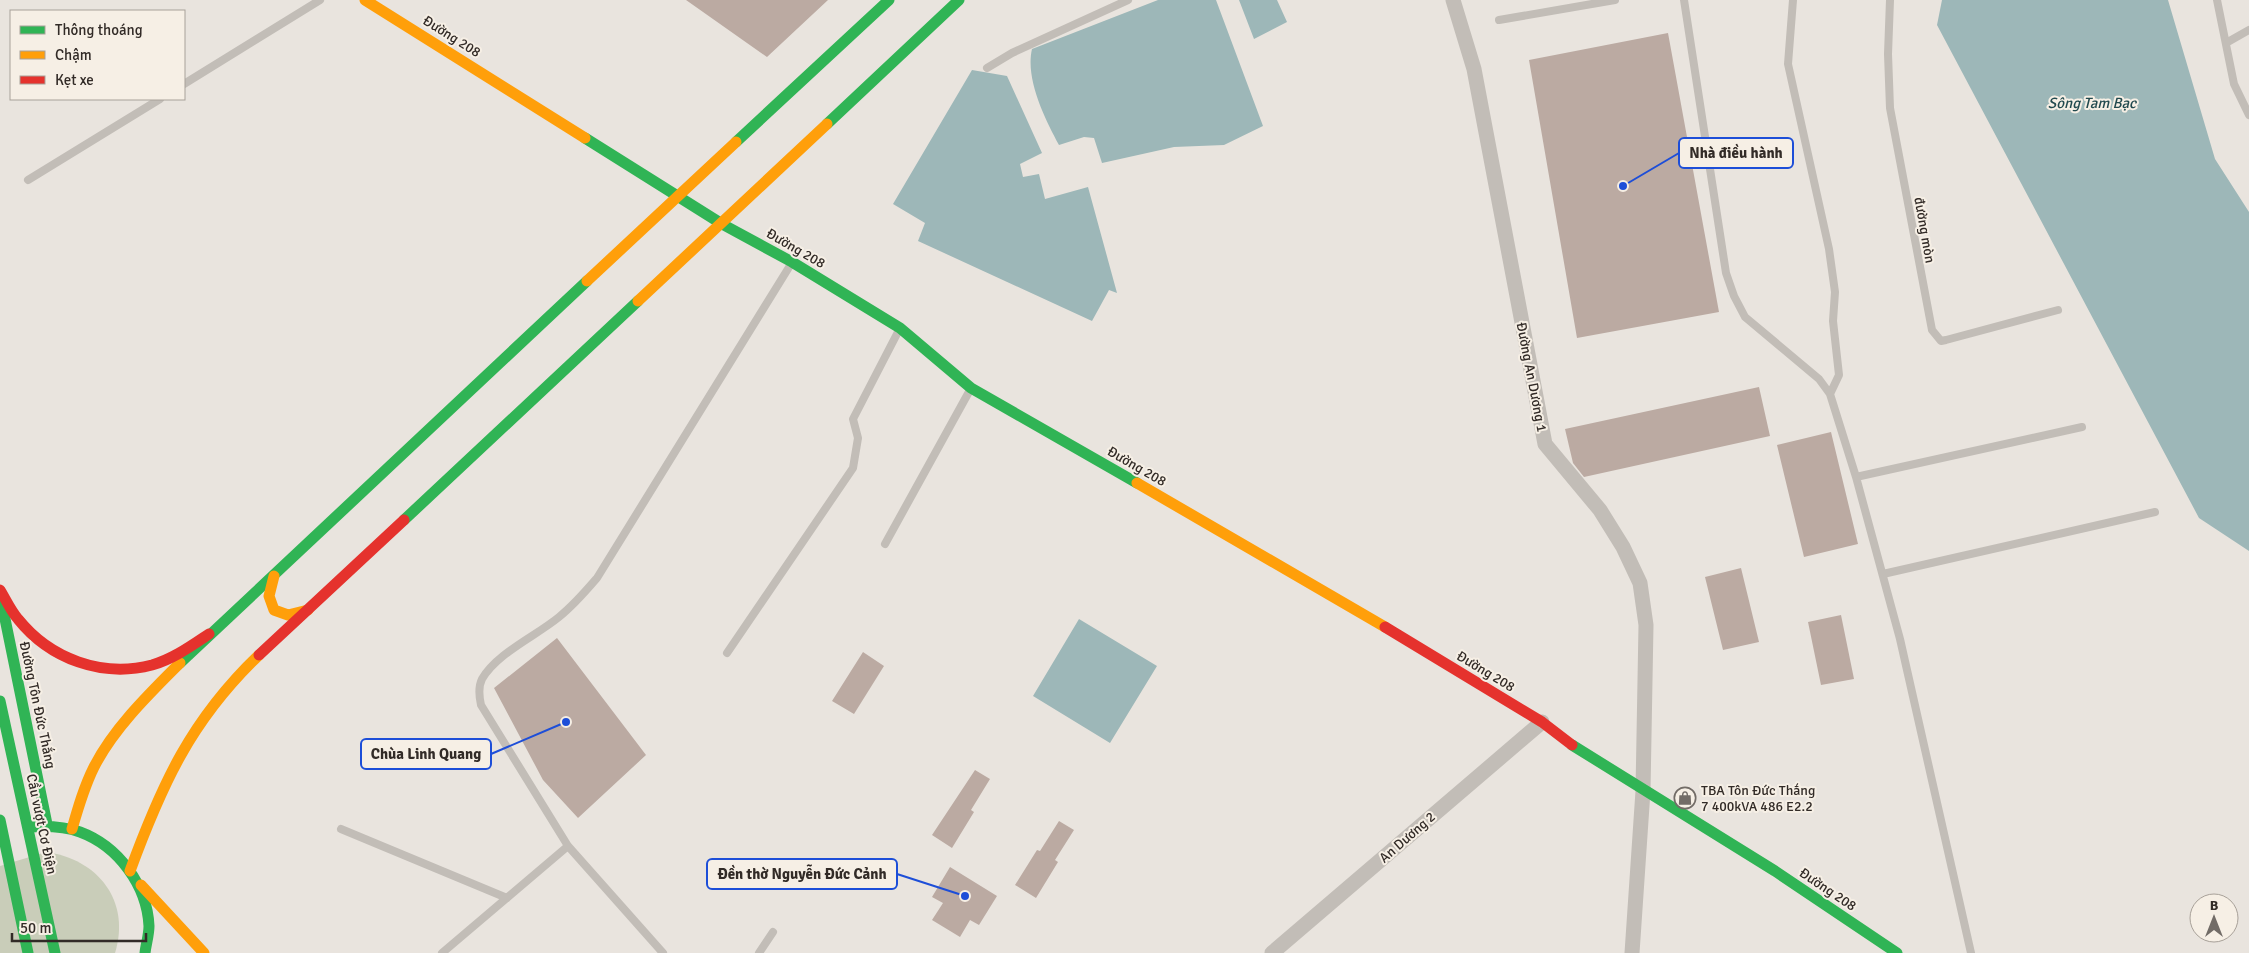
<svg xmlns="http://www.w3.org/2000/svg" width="2249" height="953" font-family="Signika,sans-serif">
  <rect width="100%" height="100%" fill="#e9e4de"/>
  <path fill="#c9cdb9" d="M 46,852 C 98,859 131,901 115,953 L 0,953 L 0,866 Z"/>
  <path fill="#9db7b8" d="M 1158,0 L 1216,0 L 1263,126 L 1224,145 L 1174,147 L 1102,163 L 1094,138 L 1084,137 L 1059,145 C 1045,119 1025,79 1032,49 Z
    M 1239,0 L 1277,0 L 1287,22 L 1254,39 Z
    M 1942,0 L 2168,0 L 2215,159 L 2249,212 L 2249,551 L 2199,518 L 1937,25 Z
    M 972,70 L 1007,76 L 1042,153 L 1020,164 L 1023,177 L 1039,174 L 1045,199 L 1088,187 L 1117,293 L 1109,290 L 1092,321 L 918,241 L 925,223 L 893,204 Z
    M 1079,619 L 1157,666 L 1110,743 L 1033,696 Z"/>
  <path fill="#bbaaa2" d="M 686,0 L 828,0 L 767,57 Z
    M 1668,33 L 1719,312 L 1577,338 L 1529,60 Z
    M 1759,387 L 1770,436 L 1584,477 L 1573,463 L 1565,429 Z
    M 1831,432 L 1858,544 L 1804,557 L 1777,445 Z
    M 1741,568 L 1759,642 L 1723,650 L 1705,577 Z
    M 1841,615 L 1854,679 L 1821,685 L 1808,622 Z
    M 557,638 L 646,755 L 578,818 L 543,780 L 494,688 Z
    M 863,652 L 884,666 L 854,714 L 832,701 Z
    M 975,770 L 990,779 L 971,810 L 974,812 L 952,848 L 932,835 Z
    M 1059,821 L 1074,830 L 1055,860 L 1058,862 L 1036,898 L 1015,885 L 1037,850 L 1040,851 Z
    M 950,867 L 997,896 L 979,925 L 970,920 L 960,937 L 932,920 L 943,903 L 932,897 Z"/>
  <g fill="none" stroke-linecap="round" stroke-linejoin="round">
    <path stroke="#c2bdb7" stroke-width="8" d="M 1684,0 L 1726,273 L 1734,296 L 1745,317 L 1819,379 L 1830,394 L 1856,477 L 1900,639 L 1971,953
      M 1793,0 L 1788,64 L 1829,249 L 1835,292 L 1833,321 L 1839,375 L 1830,394
      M 1890,0 L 1888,54 L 1890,108 L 1932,330 L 1941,341 L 1946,340 L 2058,310
      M 2217,0 L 2234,84 L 2249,115
      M 1499,20 L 1615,0
      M 2226,43 L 2249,30
      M 987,68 L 1012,53 L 1128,0
      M 184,84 L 320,0
      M 28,180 L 160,99
      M 1856,477 L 2082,427
      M 885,544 L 970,390
      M 1883,574 L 2155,512
      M 727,653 L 853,468 L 858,438 L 853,419 L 899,330
      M 341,829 L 507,898
      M 442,953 L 568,846
      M 663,953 L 568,846 L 481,705 C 479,696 478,687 482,679 C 497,653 536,636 559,617 C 574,605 585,592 597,578 L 791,264
      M 759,953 L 773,932"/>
    <path stroke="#c2bdb7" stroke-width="15" d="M 1453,0 L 1474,69 L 1545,444 L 1600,510 L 1623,547 L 1640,583 L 1646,625 L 1643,791 L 1632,953
      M 1272,953 L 1542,722"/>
    <path stroke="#30b455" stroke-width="11" d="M 827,124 L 959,0
      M 585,138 L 722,224 L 792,262 L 900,328 L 971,388 L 1137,483
      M 736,142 L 889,0
      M 404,520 L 638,301
      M 2,604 L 47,824
      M 180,663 L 587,281
      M 1572,745 L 1775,871 L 1897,953
      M 30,827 C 47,826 63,826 80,832 C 118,846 147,885 149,926 C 149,935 146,944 145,953"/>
    <path stroke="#ff9f0a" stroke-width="11" d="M 365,0 L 585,138
      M 587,281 L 736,142
      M 638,301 L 827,124
      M 1137,483 L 1385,627
      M 274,576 L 269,596 L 274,610 L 288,615 L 308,610
      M 72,829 C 78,808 84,787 94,767 C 114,728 149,694 180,663
      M 130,871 C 162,784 191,720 259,655
      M 141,885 L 204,953"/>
    <path stroke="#e5322d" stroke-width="11" d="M 0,590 C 6,600 11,611 18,619 C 50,659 102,678 152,665 C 173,659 191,646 209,634
      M 1385,627 L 1542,722 L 1572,745
      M 259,655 L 404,520"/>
    <path stroke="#30b455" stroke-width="11" d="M 0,701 L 55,953
      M 0,820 L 28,953"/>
  </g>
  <defs>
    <g id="shop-ring" transform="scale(1.125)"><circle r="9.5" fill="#f6efe5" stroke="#726c67" stroke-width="1.5"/><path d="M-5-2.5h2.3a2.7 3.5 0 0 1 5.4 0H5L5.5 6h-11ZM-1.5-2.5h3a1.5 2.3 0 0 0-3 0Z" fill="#726c67"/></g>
  </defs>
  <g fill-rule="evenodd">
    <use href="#shop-ring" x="1685" y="798"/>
  </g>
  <g text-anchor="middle" stroke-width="4" stroke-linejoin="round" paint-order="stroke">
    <g font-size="14" fill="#322b27" stroke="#f6efe5">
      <text transform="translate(452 36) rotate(32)" y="5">Đường 208</text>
      <text transform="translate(1925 230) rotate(80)" y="5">đường mòn</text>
      <text transform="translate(796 248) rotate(30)" y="5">Đường 208</text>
      <text transform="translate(1532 377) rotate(79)" y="5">Đường An Dương 1</text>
      <text transform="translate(1137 466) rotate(30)" y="5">Đường 208</text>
      <text transform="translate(1486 671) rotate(31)" y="5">Đường 208</text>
      <text transform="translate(38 705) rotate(78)" y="5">Đường Tôn Đức Thắng</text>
      <text transform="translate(42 824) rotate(78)" y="5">Cầu vượt Cơ Điện</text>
      <text transform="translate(1407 837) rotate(-41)" y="5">An Dương 2</text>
      <text transform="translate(1828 889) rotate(34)" y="5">Đường 208</text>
    </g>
    <g font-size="14" fill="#322b27" stroke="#f6efe5" text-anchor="start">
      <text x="1701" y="795">TBA Tôn Đức Thắng<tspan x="1701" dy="16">7 400kVA 486 E2.2</tspan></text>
    </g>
    <g font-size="15" font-style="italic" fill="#21494e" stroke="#f6efe5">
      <text x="2092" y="108">Sông Tam Bạc</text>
    </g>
  </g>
  <path fill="none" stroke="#1d4ed8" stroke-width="2" d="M1623 186L1679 153M566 722L491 754M965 896L897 874"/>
  <g fill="#1d4ed8" stroke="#f6efe5" stroke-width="2">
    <circle cx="1623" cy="186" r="5"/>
    <circle cx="566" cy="722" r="5"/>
    <circle cx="965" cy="896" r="5"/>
  </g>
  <g fill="#f6efe5" stroke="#1d4ed8" stroke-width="2">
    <rect x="1679" y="138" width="114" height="30" rx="5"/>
    <rect x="361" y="739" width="130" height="30" rx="5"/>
    <rect x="707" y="859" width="190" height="30" rx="5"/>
  </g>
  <g font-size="15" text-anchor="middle" font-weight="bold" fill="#322b27">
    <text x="1736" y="158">Nhà điều hành</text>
    <text x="426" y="759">Chùa Linh Quang</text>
    <text x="802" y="879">Đền thờ Nguyễn Đức Cảnh</text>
  </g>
  <rect x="10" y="10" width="175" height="90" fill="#f6efe5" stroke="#a8a199"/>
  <rect x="20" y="26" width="25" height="8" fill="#30b455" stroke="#a8a199"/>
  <text x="55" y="35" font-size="15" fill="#322b27">Thông thoáng</text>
  <rect x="20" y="51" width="25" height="8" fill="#ff9f0a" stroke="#a8a199"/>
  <text x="55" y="60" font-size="15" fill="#322b27">Chậm</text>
  <rect x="20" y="76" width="25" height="8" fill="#e5322d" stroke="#a8a199"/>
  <text x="55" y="85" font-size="15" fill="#322b27">Kẹt xe</text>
  <g transform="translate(2214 918)"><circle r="24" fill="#f6efe5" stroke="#a8a199"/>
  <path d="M0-4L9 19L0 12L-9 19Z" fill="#726c67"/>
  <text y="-8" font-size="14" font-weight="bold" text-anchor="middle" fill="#322b27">B</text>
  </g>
  <path d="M12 933v8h134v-8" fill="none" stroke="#322b27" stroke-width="2.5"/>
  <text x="20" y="933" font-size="15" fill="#322b27" stroke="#f6efe5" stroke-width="4" paint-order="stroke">50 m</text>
</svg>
